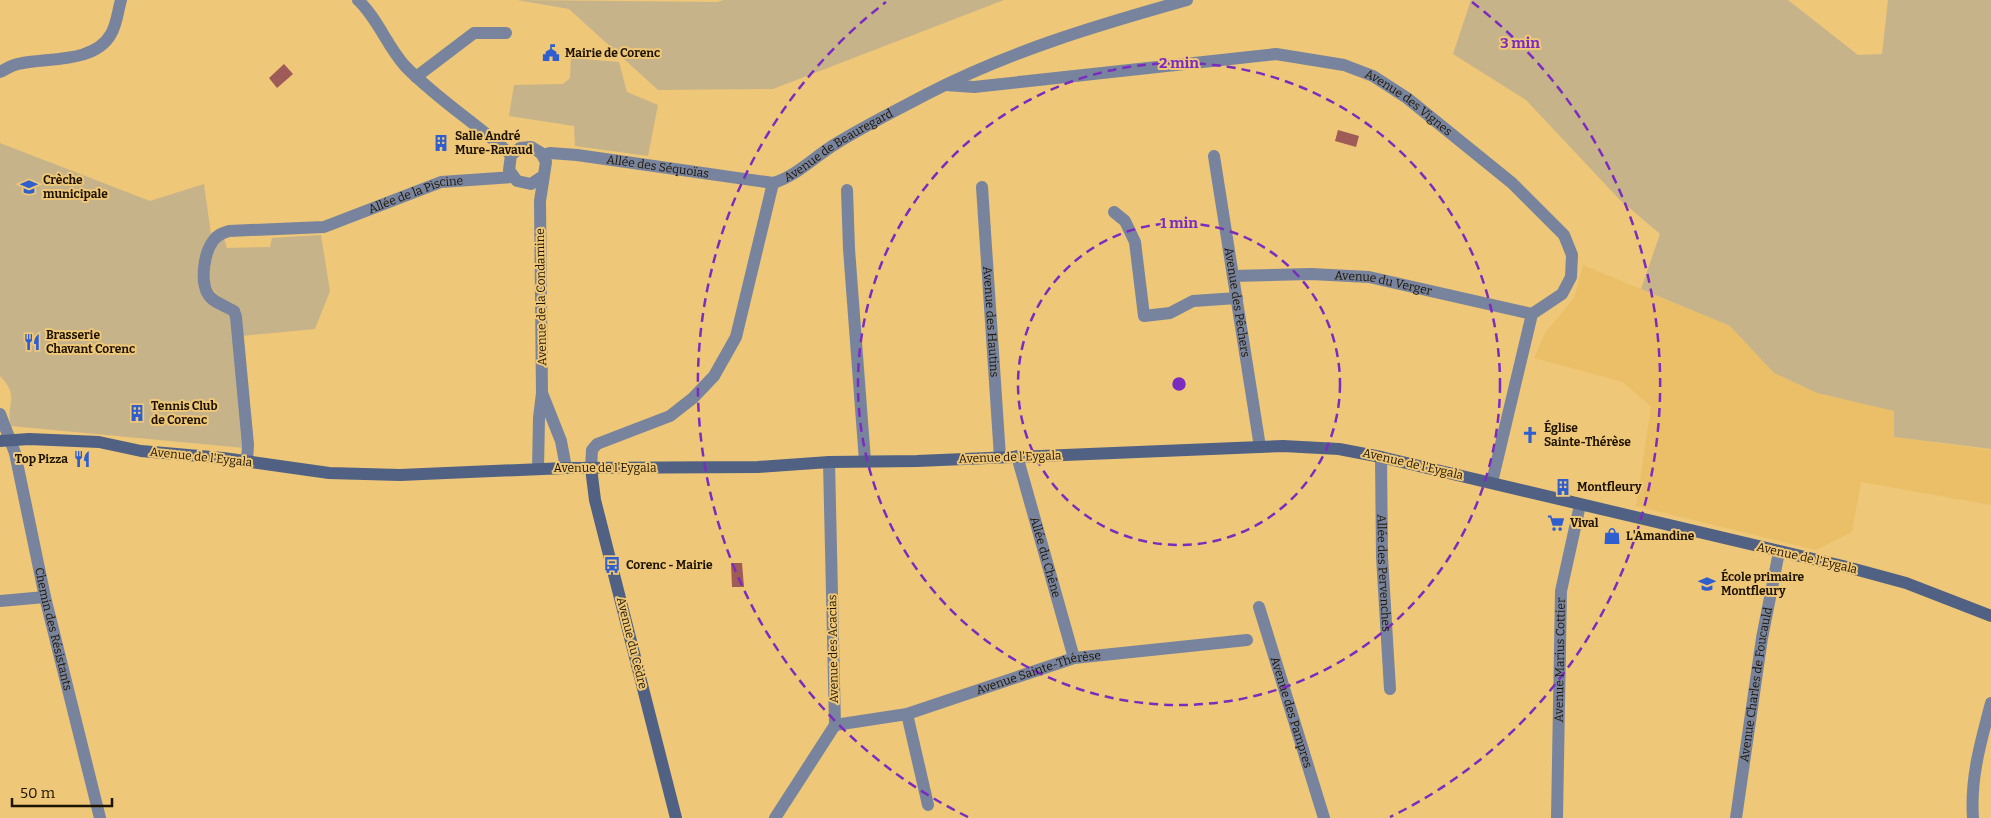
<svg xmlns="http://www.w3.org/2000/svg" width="1991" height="818" font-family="Bitter,serif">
  <rect width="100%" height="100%" fill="#eec778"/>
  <path fill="#eabf67" d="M 1583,265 L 1730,326 L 1774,373 L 1817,393 L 1894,411 L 1894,437 L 1991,450 L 1991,505 L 1861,482 L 1852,532 L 1816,550 L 1636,506 L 1651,407 L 1623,382 L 1534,358 L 1545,333 L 1574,298 Z"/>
  <path fill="#c7b38a" d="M 517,0 L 717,2 L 724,0 L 1004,0 L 773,89 L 658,90 L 569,9 Z
    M 1471,0 L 1788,0 L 1858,55 L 1882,54 L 1888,0 L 1991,0 L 1991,449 L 1894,437 L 1894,411 L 1817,393 L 1774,373 L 1730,326 L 1641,289 L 1660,234 L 1619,199 L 1526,100 L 1453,54 Z
    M 571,58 L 619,62 L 627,92 L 658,105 L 648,156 L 575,146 L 574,126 L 509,116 L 514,85 L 563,84 L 570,78 Z
    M 0,143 L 150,201 L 204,184 L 211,235 L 201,283 L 232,316 L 244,448 L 11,426 C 5,402 21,398 0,376 Z
    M 321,235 L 330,291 L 315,329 L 241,336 L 238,306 C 231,302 222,300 217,294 C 203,281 208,257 215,242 L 224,238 L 227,248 L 270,247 L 272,238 Z"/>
  <path fill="#9e5b57" d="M 284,64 L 293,74 L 277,88 L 269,78 Z
    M 1338,130 L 1359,136 L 1356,147 L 1335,141 Z
    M 731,563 L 742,563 L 744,587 L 732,587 Z"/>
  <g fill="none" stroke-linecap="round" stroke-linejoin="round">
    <g stroke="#78849d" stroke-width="12">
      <path d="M 358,0 C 378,19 387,46 405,66 C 437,99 477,124 511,155"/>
      <path d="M 0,72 C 6,69 12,65 18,64 C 47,57 94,64 111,34 C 117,24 118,10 121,0"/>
      <path d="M 416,77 L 474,33 L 506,33"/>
      <path id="s1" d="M 946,85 L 974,87 L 1276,54 L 1344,65 L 1373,76 L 1407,98 L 1512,183 L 1564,235 L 1572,255 L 1571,277 L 1562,294 L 1532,314 L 1492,482"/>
      <path id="s2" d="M 543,155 L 550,153 L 577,155 L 773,183 C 797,176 815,156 837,143 C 866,125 897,110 927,94 C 1010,51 1098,25 1187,0"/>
      <path id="s3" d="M 1214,156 L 1260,447"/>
      <path id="s4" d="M 982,187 L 1000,457"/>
      <path d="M 847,190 L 849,249 L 865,461"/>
      <path d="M 1114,212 L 1125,221 L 1135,242 L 1144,316 L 1170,313 L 1193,301 L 1237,298"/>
      <path id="s5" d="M 1233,276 L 1311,274 L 1369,277 L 1532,314"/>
      <path d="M 542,393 L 561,441 L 566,468"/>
      <path id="s6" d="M 0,414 L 15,453 L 45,597 L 100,818"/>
      <path id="s7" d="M 1017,456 L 1074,658"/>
      <path id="s8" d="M 1381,457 L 1382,557 L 1390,689"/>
      <path id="s9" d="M 247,461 L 248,445 L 236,317 L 234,311 C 226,306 212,302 208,294 C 200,281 204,253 213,241 C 217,235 222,233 229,231 L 324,227 L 441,182 L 512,177"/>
      <path d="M 591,468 L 592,450 L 597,444 L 670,416 L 693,398 L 714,376 L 736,337 L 773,183"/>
      <path d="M 538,469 L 539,418 L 542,393 L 540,201 L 546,162 L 541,153 L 531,147 L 520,148 L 511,155 L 509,170 L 517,181 L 531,184 L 543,176"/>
      <path d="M 0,601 L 45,597"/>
      <path id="s10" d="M 1259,607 L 1324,818"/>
      <path d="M 907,714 L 928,805"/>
      <path id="s11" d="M 835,725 L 907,714 L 1074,658 L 1247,640"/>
      <path d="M 775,818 L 835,725 L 829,462"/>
      <path id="s12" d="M 1557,818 L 1561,591 L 1580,505"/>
      <path id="s13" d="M 1736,818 L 1762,638 L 1779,552"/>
      <path d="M 1973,818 C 1970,778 1981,741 1991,703"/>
    </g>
    <path stroke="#506184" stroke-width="12" d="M 0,441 L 29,439 L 99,442 L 141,451 L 223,458 L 329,473 L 400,475 L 566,468 L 758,467 L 829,462 L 917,461 L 1283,446 L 1339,449 L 1381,457 L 1847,567 L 1906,583 L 1991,616
      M 591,468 L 595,500 L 676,818"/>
  </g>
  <g fill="none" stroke="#7b2cbf" stroke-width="2.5" stroke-dasharray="9 6">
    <circle cx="1179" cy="384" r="161"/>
    <circle cx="1179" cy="384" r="321"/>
    <path d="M968 817A482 482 0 0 1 886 2M1472 2A482 482 0 0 1 1390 817"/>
  </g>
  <defs>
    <g id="civic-bare" transform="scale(1.35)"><path d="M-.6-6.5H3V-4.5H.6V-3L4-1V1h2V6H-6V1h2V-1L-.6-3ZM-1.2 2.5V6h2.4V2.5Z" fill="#2f5fce" stroke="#eec778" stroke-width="2.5" paint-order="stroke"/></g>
    <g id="building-bare" transform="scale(1.35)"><path d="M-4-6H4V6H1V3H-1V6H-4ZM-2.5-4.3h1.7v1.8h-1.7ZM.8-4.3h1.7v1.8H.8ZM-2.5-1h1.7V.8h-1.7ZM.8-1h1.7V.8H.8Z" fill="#2f5fce" stroke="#eec778" stroke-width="2.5" paint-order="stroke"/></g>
    <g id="school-bare" transform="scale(1.35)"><path d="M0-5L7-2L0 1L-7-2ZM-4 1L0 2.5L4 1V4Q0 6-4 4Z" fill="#2f5fce" stroke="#eec778" stroke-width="2.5" paint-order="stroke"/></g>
    <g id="restaurant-bare" transform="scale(1.35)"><path d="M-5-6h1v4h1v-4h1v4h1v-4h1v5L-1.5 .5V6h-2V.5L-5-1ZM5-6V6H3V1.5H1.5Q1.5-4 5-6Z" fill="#2f5fce" stroke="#eec778" stroke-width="2.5" paint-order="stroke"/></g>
    <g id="church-bare" transform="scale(1.35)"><path d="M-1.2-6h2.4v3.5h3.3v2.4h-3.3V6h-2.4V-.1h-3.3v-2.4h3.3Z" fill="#2f5fce" stroke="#eec778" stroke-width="2.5" paint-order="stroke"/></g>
    <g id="supermarket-bare" transform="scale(1.35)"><path d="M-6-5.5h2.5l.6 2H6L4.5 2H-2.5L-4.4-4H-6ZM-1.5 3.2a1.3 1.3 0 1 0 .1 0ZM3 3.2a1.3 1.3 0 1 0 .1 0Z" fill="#2f5fce" stroke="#eec778" stroke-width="2.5" paint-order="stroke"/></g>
    <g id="shop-bare" transform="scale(1.35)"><path d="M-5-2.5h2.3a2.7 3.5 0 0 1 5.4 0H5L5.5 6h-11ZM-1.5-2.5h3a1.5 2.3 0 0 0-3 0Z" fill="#2f5fce" stroke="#eec778" stroke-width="2.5" paint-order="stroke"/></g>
    <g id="bus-bare" transform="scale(1.35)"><path d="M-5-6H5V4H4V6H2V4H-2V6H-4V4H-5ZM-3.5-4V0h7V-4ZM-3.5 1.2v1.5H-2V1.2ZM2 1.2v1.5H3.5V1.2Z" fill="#2f5fce" stroke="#eec778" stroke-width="2.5" paint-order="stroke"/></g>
  </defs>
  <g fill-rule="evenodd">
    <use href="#civic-bare" x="551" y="53"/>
    <use href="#building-bare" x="441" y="143"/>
    <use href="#school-bare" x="29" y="187"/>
    <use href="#restaurant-bare" x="32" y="342"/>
    <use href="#building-bare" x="137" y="413"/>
    <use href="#church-bare" x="1530" y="435"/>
    <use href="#restaurant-bare" x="82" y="459"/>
    <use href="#building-bare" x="1563" y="487"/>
    <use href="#supermarket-bare" x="1556" y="523"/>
    <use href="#shop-bare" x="1612" y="536"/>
    <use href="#bus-bare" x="612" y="565"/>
    <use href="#school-bare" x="1707" y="584"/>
  </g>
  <g text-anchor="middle" stroke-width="4" stroke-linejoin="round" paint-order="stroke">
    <g font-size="12" font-weight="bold" fill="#1e1300" stroke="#eec778" text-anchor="start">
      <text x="565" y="57">Mairie de Corenc</text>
      <text x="455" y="140">Salle André<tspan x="455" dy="14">Mure-Ravaud</tspan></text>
      <text x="43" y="184">Crèche<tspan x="43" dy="14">municipale</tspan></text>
      <text x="46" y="339">Brasserie<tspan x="46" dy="14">Chavant Corenc</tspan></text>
      <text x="151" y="410">Tennis Club<tspan x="151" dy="14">de Corenc</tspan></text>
      <text x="1544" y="432">Église<tspan x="1544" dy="14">Sainte-Thérèse</tspan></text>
      <text x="68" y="463" text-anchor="end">Top Pizza</text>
      <text x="1577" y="491">Montfleury</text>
      <text x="1570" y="527">Vival</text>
      <text x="1626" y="540">L'Amandine</text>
      <text x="626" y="569">Corenc - Mairie</text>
      <text x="1721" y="581">École primaire<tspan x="1721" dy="14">Montfleury</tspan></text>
    </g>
    <g font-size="12" fill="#1e1300" stroke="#eec778">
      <text dy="4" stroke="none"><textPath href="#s1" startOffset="476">Avenue des Vignes</textPath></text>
      <text dy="4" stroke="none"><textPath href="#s2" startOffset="308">Avenue de Beauregard</textPath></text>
      <text dy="4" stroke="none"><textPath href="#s2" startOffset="116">Allée des Séquoïas</textPath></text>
      <text dy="4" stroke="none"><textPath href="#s9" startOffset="450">Allée de la Piscine</textPath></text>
      <text dy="4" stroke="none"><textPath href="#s5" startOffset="151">Avenue du Verger</textPath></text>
      <text transform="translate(541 297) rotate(-91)" y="4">Avenue de la Condamine</text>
      <text dy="4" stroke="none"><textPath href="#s3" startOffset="148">Avenue des Pêchers</textPath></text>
      <text dy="4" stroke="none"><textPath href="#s4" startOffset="135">Avenue des Hautins</textPath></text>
      <text transform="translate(201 457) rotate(6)" y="4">Avenue de l'Eygala</text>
      <text transform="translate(1010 457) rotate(-2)" y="4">Avenue de l'Eygala</text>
      <text transform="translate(1413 464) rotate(13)" y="4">Avenue de l'Eygala</text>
      <text x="605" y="472">Avenue de l'Eygala</text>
      <text dy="4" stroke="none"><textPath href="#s7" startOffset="105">Allée du Chêne</textPath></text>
      <text transform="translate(1807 558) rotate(13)" y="4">Avenue de l'Eygala</text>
      <text dy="4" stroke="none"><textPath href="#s8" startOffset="116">Allée des Pervenches</textPath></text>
      <text dy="4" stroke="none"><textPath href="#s6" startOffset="222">Chemin des Résistants</textPath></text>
      <text transform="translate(632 643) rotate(76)" y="4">Avenue du Cèdre</text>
      <text transform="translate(833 649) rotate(-91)" y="4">Avenue des Acacias</text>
      <text dy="4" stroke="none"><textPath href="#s12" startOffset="158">Avenue Marius Cottier</textPath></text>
      <text dy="4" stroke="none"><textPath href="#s11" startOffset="211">Avenue Sainte-Thérèse</textPath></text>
      <text dy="4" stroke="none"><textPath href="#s13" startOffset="135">Avenue Charles de Foucauld</textPath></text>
      <text dy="4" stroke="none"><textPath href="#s10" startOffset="110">Avenue des Pampres</textPath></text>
    </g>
  </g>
  <circle cx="1179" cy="384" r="8" fill="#7b2cbf" stroke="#eec778" stroke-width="2.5"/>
  <g font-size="15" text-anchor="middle" font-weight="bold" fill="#7b2cbf" stroke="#eec778" stroke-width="4" stroke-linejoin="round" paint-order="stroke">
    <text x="1520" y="48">3 min</text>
    <text x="1179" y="68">2 min</text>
    <text x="1179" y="228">1 min</text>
  </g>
  <path d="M12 798v8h100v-8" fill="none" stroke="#1e1300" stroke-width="2.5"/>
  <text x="20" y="798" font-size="15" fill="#1e1300" stroke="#eec778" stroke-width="4" paint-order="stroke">50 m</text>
</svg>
